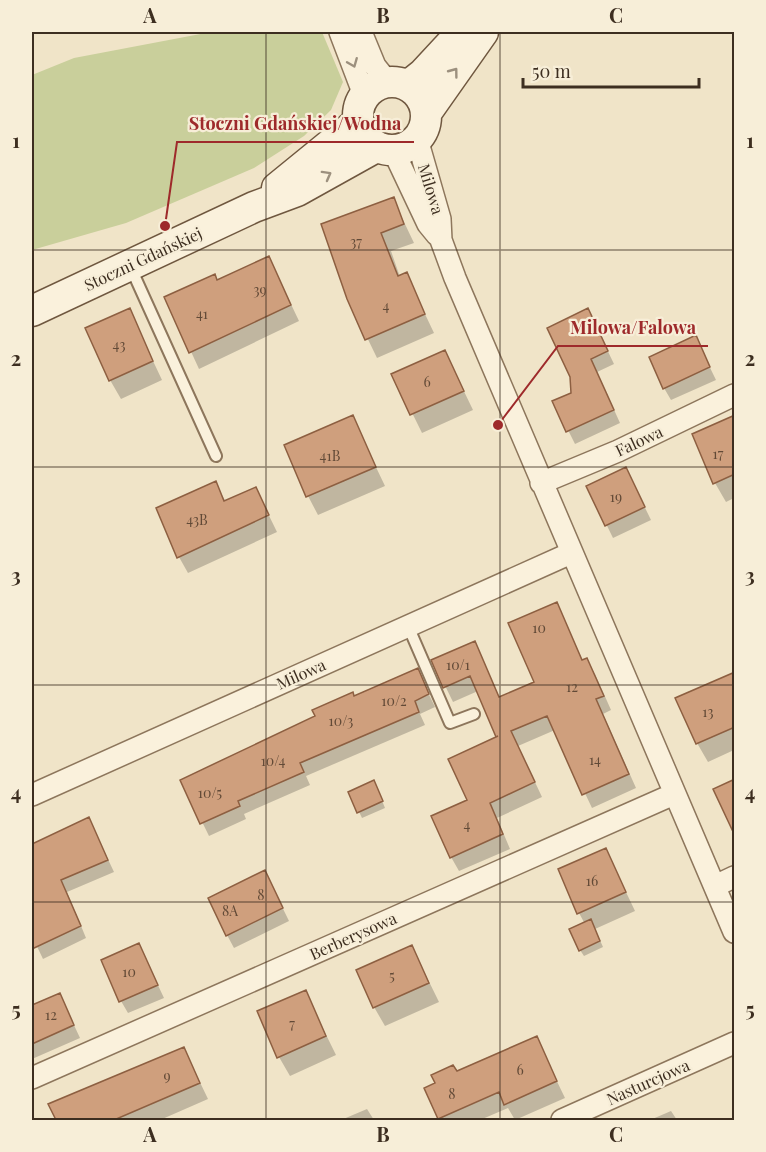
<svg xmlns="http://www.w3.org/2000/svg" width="766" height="1152" font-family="'Playfair Display',serif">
  <rect width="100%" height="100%" fill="#f0e4c8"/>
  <path fill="#c9cf9b" d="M 211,32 L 322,32 L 343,82 L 331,110 L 304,136 L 254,168 L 126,223 L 32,250 L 32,75 L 74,58 Z"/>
  <path fill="#0003" d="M 393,199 L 414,243 L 391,251 L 400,277 L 406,274 L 434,333 L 377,358 L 348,298 Z
    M 269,258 L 299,321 L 199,369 L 166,297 L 217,281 Z
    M 129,310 L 162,380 L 121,399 L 110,380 Z
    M 588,310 L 614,364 L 597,372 L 620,423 L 575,444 L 554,402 L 572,394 Z
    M 695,337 L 716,380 L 671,400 L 664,388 Z
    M 445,352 L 473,410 L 422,433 L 393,374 Z
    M 352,417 L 385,486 L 318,515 L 308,496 Z
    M 734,417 L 734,498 L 726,502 L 715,483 Z
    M 626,469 L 651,520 L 613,538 L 588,487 Z
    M 215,483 L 226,502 L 256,489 L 277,532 L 188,573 L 179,557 Z
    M 556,603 L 583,661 L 586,660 L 595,674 L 611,710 L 603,714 L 636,788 L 592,808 L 555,730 L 518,746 L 542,797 L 497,818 L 510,849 L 459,871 L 451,857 L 469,801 L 499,738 L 478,691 L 453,702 L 433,661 L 474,643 L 500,698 L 536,683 Z
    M 417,670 L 435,707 L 420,714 L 425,725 L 306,776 L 310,785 L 244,814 L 246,819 L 209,836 L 182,781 Z
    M 734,681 L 734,750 L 708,762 L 697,743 Z
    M 377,788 L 385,808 L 362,818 L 350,793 Z
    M 89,819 L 114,872 L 67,892 L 86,938 L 43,959 L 32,936 L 32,845 Z
    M 606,850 L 635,911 L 595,929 L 603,947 L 584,956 L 580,950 L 585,924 L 579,913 Z
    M 265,872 L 289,921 L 234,948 L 227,935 Z
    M 139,945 L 164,998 L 128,1013 L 121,1001 Z
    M 412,947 L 439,1002 L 385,1026 L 374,1007 Z
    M 305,992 L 336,1055 L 290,1076 L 279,1057 Z
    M 60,995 L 80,1038 L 32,1059 L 32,1007 Z
    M 536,1038 L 565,1098 L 515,1120 L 508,1108 L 480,1120 L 441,1120 L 426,1089 Z
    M 184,1049 L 208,1099 L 160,1120 L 57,1120 L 50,1105 Z
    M 367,1109 L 374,1120 L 341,1120 Z
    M 671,1111 L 677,1120 L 650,1120 Z"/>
  <path fill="#cf9f7d" stroke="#8d5f41" stroke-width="1.5" d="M 394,197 L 404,224 L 381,233 L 398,276 L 407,272 L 425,314 L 365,340 L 347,299 L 321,224 Z
    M 269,256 L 291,305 L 189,353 L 164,297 L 215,274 L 217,280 Z
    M 130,308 L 153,361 L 109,381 L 85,328 Z
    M 588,308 L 608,351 L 591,359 L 614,410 L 566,432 L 552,401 L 571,393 L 570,377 L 547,328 Z
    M 696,335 L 710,367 L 663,389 L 649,357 Z
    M 445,350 L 464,391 L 410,415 L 391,374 Z
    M 353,415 L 376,467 L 306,497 L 284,445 Z
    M 735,415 L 735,474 L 713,484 L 692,434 Z
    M 626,467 L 645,507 L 605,526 L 586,486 Z
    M 216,481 L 224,501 L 256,487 L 269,515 L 177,558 L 156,508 Z
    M 557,602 L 582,660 L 587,658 L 604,696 L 596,699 L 629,774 L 582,795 L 547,716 L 511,731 L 535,782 L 490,803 L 503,834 L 450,858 L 431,816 L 467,800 L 448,759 L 498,736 L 496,737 L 470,676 L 443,688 L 431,660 L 475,641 L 499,697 L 534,682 L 508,623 Z
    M 418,668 L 429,694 L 415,701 L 419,712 L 300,763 L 304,772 L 238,801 L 240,806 L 200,824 L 180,780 L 315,716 L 312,710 L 353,692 L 354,696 Z
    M 735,672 L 735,727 L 696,744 L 675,698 Z
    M 735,779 L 735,836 L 713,789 Z
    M 374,780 L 383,801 L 357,813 L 348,792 Z
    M 89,817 L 108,860 L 61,880 L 81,926 L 32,949 L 32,844 Z
    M 606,848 L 626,892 L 577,914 L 558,869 Z
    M 265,870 L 283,908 L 226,936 L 208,898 Z
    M 591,919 L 600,941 L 579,951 L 569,929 Z
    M 139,943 L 158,985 L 119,1002 L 101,960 Z
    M 412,945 L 429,983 L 373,1008 L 356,970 Z
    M 306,990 L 326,1036 L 277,1058 L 257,1011 Z
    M 60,993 L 74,1025 L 32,1044 L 32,1005 Z
    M 537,1036 L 557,1081 L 504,1105 L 499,1092 L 438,1119 L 424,1088 L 435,1083 L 431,1075 L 453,1065 L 457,1071 Z
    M 184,1047 L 200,1083 L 114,1120 L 56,1120 L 48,1104 Z"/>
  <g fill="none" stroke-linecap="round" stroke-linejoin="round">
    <g stroke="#8d765c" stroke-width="14">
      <path id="lane" d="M 130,266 L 216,456
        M 408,626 L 450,723 L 474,714"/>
    </g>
    <g stroke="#8d765c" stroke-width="24">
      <path id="street" d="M 340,32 L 364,95
        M 361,32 L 375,66 L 387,81
        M 417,139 L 440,219 L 441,240 L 455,278 L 734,932
        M 393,150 L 428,224 L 437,235
        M 541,483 L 618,451 L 734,395
        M 32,795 L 571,553
        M 715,886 L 734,877
        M 32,1078 L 674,794
        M 562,1120 L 734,1043"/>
    </g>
    <g stroke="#6f573f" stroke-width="33">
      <path id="secondary" d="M358 116a34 34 0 1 1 68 0a34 34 0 1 1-68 0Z
        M 408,86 L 423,74 L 462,32
        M 426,113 L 483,32
        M 277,188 L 358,122
        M 32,311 L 254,207 L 297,191 L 376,147"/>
    </g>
    <use href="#lane" stroke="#faf1dc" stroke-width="10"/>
    <use href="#street" stroke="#faf1dc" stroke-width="21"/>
    <use href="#secondary" stroke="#faf1dc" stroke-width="30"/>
  </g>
  <defs><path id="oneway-chevron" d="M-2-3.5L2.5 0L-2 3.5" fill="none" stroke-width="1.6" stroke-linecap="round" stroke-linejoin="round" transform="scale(1.5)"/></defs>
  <g stroke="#9c907e">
    <use href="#oneway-chevron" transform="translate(353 63) rotate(68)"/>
    <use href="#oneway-chevron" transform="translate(454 72) rotate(-53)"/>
    <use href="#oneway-chevron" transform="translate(327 175) rotate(-29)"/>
  </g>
  <path fill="none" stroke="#3d2e20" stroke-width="1.5" stroke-opacity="0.55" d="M 266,32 L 266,1120M 500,32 L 500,1120M 32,250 L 734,250M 32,467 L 734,467M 32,685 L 734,685M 32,902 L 734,902"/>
  <g text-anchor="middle" stroke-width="4.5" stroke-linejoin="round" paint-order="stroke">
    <g font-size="14" fill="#624a37">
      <text x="356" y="247">37</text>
      <text x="260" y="295">39</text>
      <text x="386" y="311">4</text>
      <text x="202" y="319">41</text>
      <text x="119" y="350">43</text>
      <text x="427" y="387">6</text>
      <text x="718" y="459">17</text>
      <text x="330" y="461">41B</text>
      <text x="616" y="502">19</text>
      <text x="197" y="525">43B</text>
      <text x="539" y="633">10</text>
      <text x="458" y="670">10/1</text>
      <text x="572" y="692">12</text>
      <text x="394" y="706">10/2</text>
      <text x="708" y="717">13</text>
      <text x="341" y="726">10/3</text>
      <text x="595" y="765">14</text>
      <text x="273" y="766">10/4</text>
      <text x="210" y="798">10/5</text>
      <text x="467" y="830">4</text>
      <text x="592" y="886">16</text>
      <text x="261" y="900">8</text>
      <text x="230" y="916">8A</text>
      <text x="129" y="977">10</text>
      <text x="392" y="981">5</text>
      <text x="51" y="1020">12</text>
      <text x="292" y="1029">7</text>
      <text x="520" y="1075">6</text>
      <text x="167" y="1081">9</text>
      <text x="452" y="1099">8</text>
    </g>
    <g font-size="16" fill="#3d2e20" stroke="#f7eed8">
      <text transform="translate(431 189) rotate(73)" y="6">Milowa</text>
      <text transform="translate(143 259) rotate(-25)" y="6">Stoczni Gdańskiej</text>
      <text transform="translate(639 441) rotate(-25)" y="6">Falowa</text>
      <text transform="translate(301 674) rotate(-24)" y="6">Milowa</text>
      <text transform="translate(353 936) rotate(-24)" y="6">Berberysowa</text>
      <text transform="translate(648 1082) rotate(-24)" y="6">Nasturcjowa</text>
    </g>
  </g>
  <path fill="none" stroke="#9e2a2b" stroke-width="2" d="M165 226L177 142H414M498 425L558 346H708"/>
  <g fill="#9e2a2b" stroke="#f7eed8" stroke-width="2">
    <circle cx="165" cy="226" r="6"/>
    <circle cx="498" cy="425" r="6"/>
  </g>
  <g font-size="18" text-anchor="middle" font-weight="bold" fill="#9e2a2b" stroke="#f7eed8" stroke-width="4.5" stroke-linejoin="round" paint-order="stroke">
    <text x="295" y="130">Stoczni Gdańskiej/Wodna</text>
    <text x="633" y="334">Milowa/Falowa</text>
  </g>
  <rect width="766" height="1152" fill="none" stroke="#f7eed8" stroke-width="66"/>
  <path d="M523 78v9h176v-9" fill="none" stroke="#3d2e20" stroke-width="3"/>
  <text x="532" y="78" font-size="18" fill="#3d2e20" stroke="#f7eed8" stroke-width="4.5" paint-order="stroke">50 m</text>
  <rect x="33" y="33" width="700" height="1086" fill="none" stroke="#3d2e20" stroke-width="2"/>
  <g font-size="20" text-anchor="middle" font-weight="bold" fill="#3d2e20">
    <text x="150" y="23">A</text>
    <text x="383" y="23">B</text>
    <text x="616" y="23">C</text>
    <text x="16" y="148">1</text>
    <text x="750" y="148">1</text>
    <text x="16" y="366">2</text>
    <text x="750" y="366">2</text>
    <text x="16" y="583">3</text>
    <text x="750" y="583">3</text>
    <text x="16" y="800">4</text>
    <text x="750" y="800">4</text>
    <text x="16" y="1017">5</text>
    <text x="750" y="1017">5</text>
    <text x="150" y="1142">A</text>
    <text x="383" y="1142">B</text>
    <text x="616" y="1142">C</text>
  </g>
</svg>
